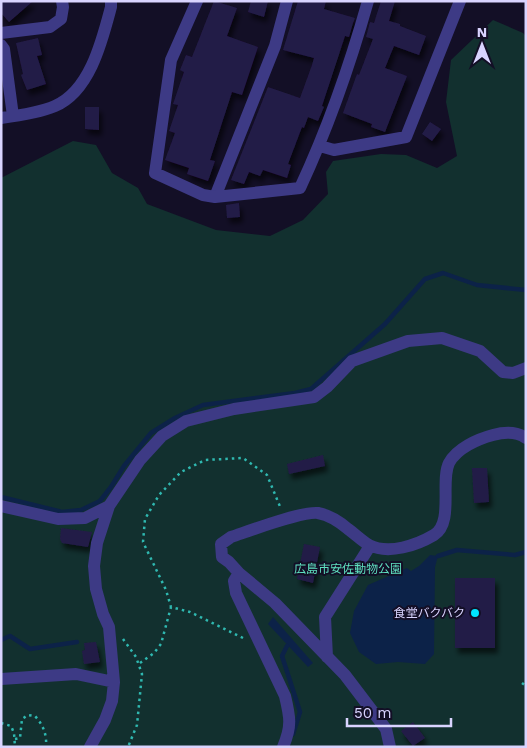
<svg xmlns="http://www.w3.org/2000/svg" width="527" height="748" font-family="'Work Sans','Noto Sans JP',sans-serif">
  <defs>
    <filter id="shadow"><feDropShadow dx="3" dy="5.5" stdDeviation="2.5" flood-color="#0009"/></filter>
  </defs>
  <rect width="100%" height="100%" fill="#130f26"/>
  <path fill="#12302f" d="M 493,20 L 523,33 L 526,36 L 526,747 L 1,747 L 1,178 L 73,141 L 96,145 L 112,173 L 138,188 L 147,204 L 216,230 L 270,236 L 303,220 L 328,194 L 326,172 L 333,161 L 381,154 L 406,155 L 437,168 L 457,156 L 446,102 L 451,60 Z"/>
  <path fill="#0c2248" d="M 430,555 L 438,556 L 435,567 L 434,654 L 425,664 L 398,662 L 376,664 L 359,652 L 350,633 L 354,611 L 368,585 L 407,568 L 411,571 L 419,566 Z
    M 273,617 L 313,663 L 308,667 L 268,624 Z"/>
  <g fill="none" stroke-linecap="round" stroke-linejoin="round">
    <path stroke="#0c2248" stroke-width="4.5" d="M 1,497 L 62,512 L 81,510 L 100,501 L 111,487 L 124,466 L 151,433 L 175,418 L 203,405 L 295,393 L 311,389 L 385,324 L 425,279 L 443,273 L 477,285 L 526,290
      M 438,556 L 457,550 L 515,555 L 526,552
      M 1,640 L 10,636 L 30,649 L 77,642
      M 287,646 L 282,656 L 300,712 L 293,734"/>
  </g>
  <path fill="#241b47" filter="url(#shadow)" d="M 1,1 L 33,1 L 9,22 L 1,13 Z
    M 214,1 L 237,8 L 227,36 L 258,47 L 242,95 L 232,92 L 210,160 L 215,161 L 208,181 L 187,174 L 189,168 L 165,160 L 175,133 L 169,131 L 178,105 L 173,104 L 184,72 L 180,70 L 186,55 L 192,57 Z
    M 251,1 L 268,1 L 264,17 L 248,12 Z
    M 298,1 L 326,1 L 324,9 L 355,18 L 353,23 L 349,37 L 345,36 L 322,106 L 324,107 L 318,121 L 308,117 L 304,128 L 302,127 L 288,164 L 291,165 L 287,178 L 263,170 L 260,176 L 249,172 L 244,184 L 231,180 L 268,87 L 300,98 L 312,65 L 314,58 L 283,50 Z
    M 381,1 L 395,1 L 389,21 L 400,24 L 400,26 L 426,36 L 419,55 L 394,46 L 385,68 L 407,76 L 385,132 L 371,127 L 372,124 L 343,113 L 357,74 L 359,75 L 373,39 L 366,37 L 370,22 L 374,23 Z
    M 38,38 L 42,55 L 37,56 L 46,84 L 27,90 L 21,75 L 23,74 L 16,43 Z
    M 85,107 L 99,107 L 99,130 L 85,129 Z
    M 430,122 L 441,129 L 432,141 L 422,134 Z
    M 239,203 L 240,217 L 227,218 L 226,205 Z
    M 323,455 L 325,466 L 289,474 L 287,464 Z
    M 472,468 L 487,468 L 489,502 L 474,503 Z
    M 61,528 L 92,532 L 88,547 L 62,543 L 60,539 Z
    M 304,544 L 320,547 L 313,583 L 297,579 Z
    M 455,578 L 495,578 L 495,648 L 455,648 Z
    M 96,642 L 100,662 L 84,664 L 82,651 L 85,650 L 84,643 Z
    M 413,722 L 425,738 L 413,746 L 401,731 Z"/>
  <g fill="none" stroke-linecap="round" stroke-linejoin="round">
    <path stroke="#2fb8b0" stroke-width="2.5" stroke-dasharray="2.5 4" stroke-linecap="butt" d="M 243,638 L 190,612 L 171,607 L 166,590 L 143,542 L 145,519 L 159,495 L 181,472 L 205,460 L 243,458 L 267,475 L 281,509
      M 123,639 L 136,657 L 142,674 L 137,725 L 128,747
      M 140,663 L 154,653 L 161,644 L 171,607
      M 522,683 L 526,686
      M 1,723 L 11,726 L 14,733 L 15,747
      M 15,739 L 20,738 L 22,719 L 28,715 L 35,716 C 43,725 47,734 46,747"/>
    <path stroke="#3d3a85" stroke-width="12" d="M 197,1 L 171,60 L 155,173 L 203,195 L 215,197 L 300,188 C 328,128 350,65 368,1
      M 1,33 L 50,27 L 61,19 L 63,7 L 62,1
      M 1,45 L 4,49 L 13,116
      M 1,118 C 16,116 41,112 55,106 C 90,91 102,41 111,7 L 111,1
      M 320,146 L 334,150 L 406,137 L 460,1
      M 215,197 L 275,46 L 287,1
      M 1,506 L 58,519 L 85,518 L 109,506
      M 239,573 L 234,581 L 236,593 L 285,696 C 290,717 292,726 283,747
      M 327,657 L 325,617 L 370,546
      M 1,679 L 76,674 L 114,682
      M 90,747 L 105,720 L 112,701 L 114,682 L 109,627 L 103,614 L 96,589 L 94,566 L 97,543 L 109,506 L 140,460 L 162,436 L 186,421 L 234,409 L 314,397 L 327,387 L 352,361 L 408,341 L 442,338 L 480,351 L 503,372 L 513,373 L 526,368
      M 390,747 L 386,729 L 345,675 L 275,603 L 239,573 L 229,562 L 222,557 L 221,544 L 231,537 C 249,531 302,511 318,513 C 329,515 340,522 348,529 C 355,534 362,541 369,545 C 389,555 417,545 434,535 C 454,523 440,481 449,463 C 457,448 478,439 493,435 C 504,432 516,431 526,438"/>
  </g>
  <circle fill="#00e5ff" stroke="#130f26" stroke-width="2" cx="475" cy="613" r="5"/>
  <g text-anchor="middle" stroke-width="4" stroke-linejoin="round" paint-order="stroke">
    <g font-size="12" fill="#5fe0c0" stroke="#130f26">
      <text x="348" y="573">広島市安佐動物公園</text>
    </g>
    <g font-size="12" fill="#d9d4ff" stroke="#130f26" text-anchor="end">
      <text x="465" y="617">食堂バクバク</text>
    </g>
  </g>
  <rect width="527" height="748" fill="none" stroke="#d9d4ff" stroke-width="5"/>
  <g transform="translate(482 45)" stroke="#130f26" stroke-width="4" paint-order="stroke">
  <path d="M0-4L9 19L0 12L-9 19Z" fill="#d9d4ff"/>
  <text y="-8" font-size="14" font-weight="bold" text-anchor="middle" fill="#d9d4ff">N</text>
  </g>
  <path d="M347 718v8h104v-8" fill="none" stroke="#d9d4ff" stroke-width="2.5"/>
  <text x="354" y="718" font-size="15" fill="#d9d4ff" stroke="#130f26" stroke-width="4" paint-order="stroke">50 m</text>
</svg>
